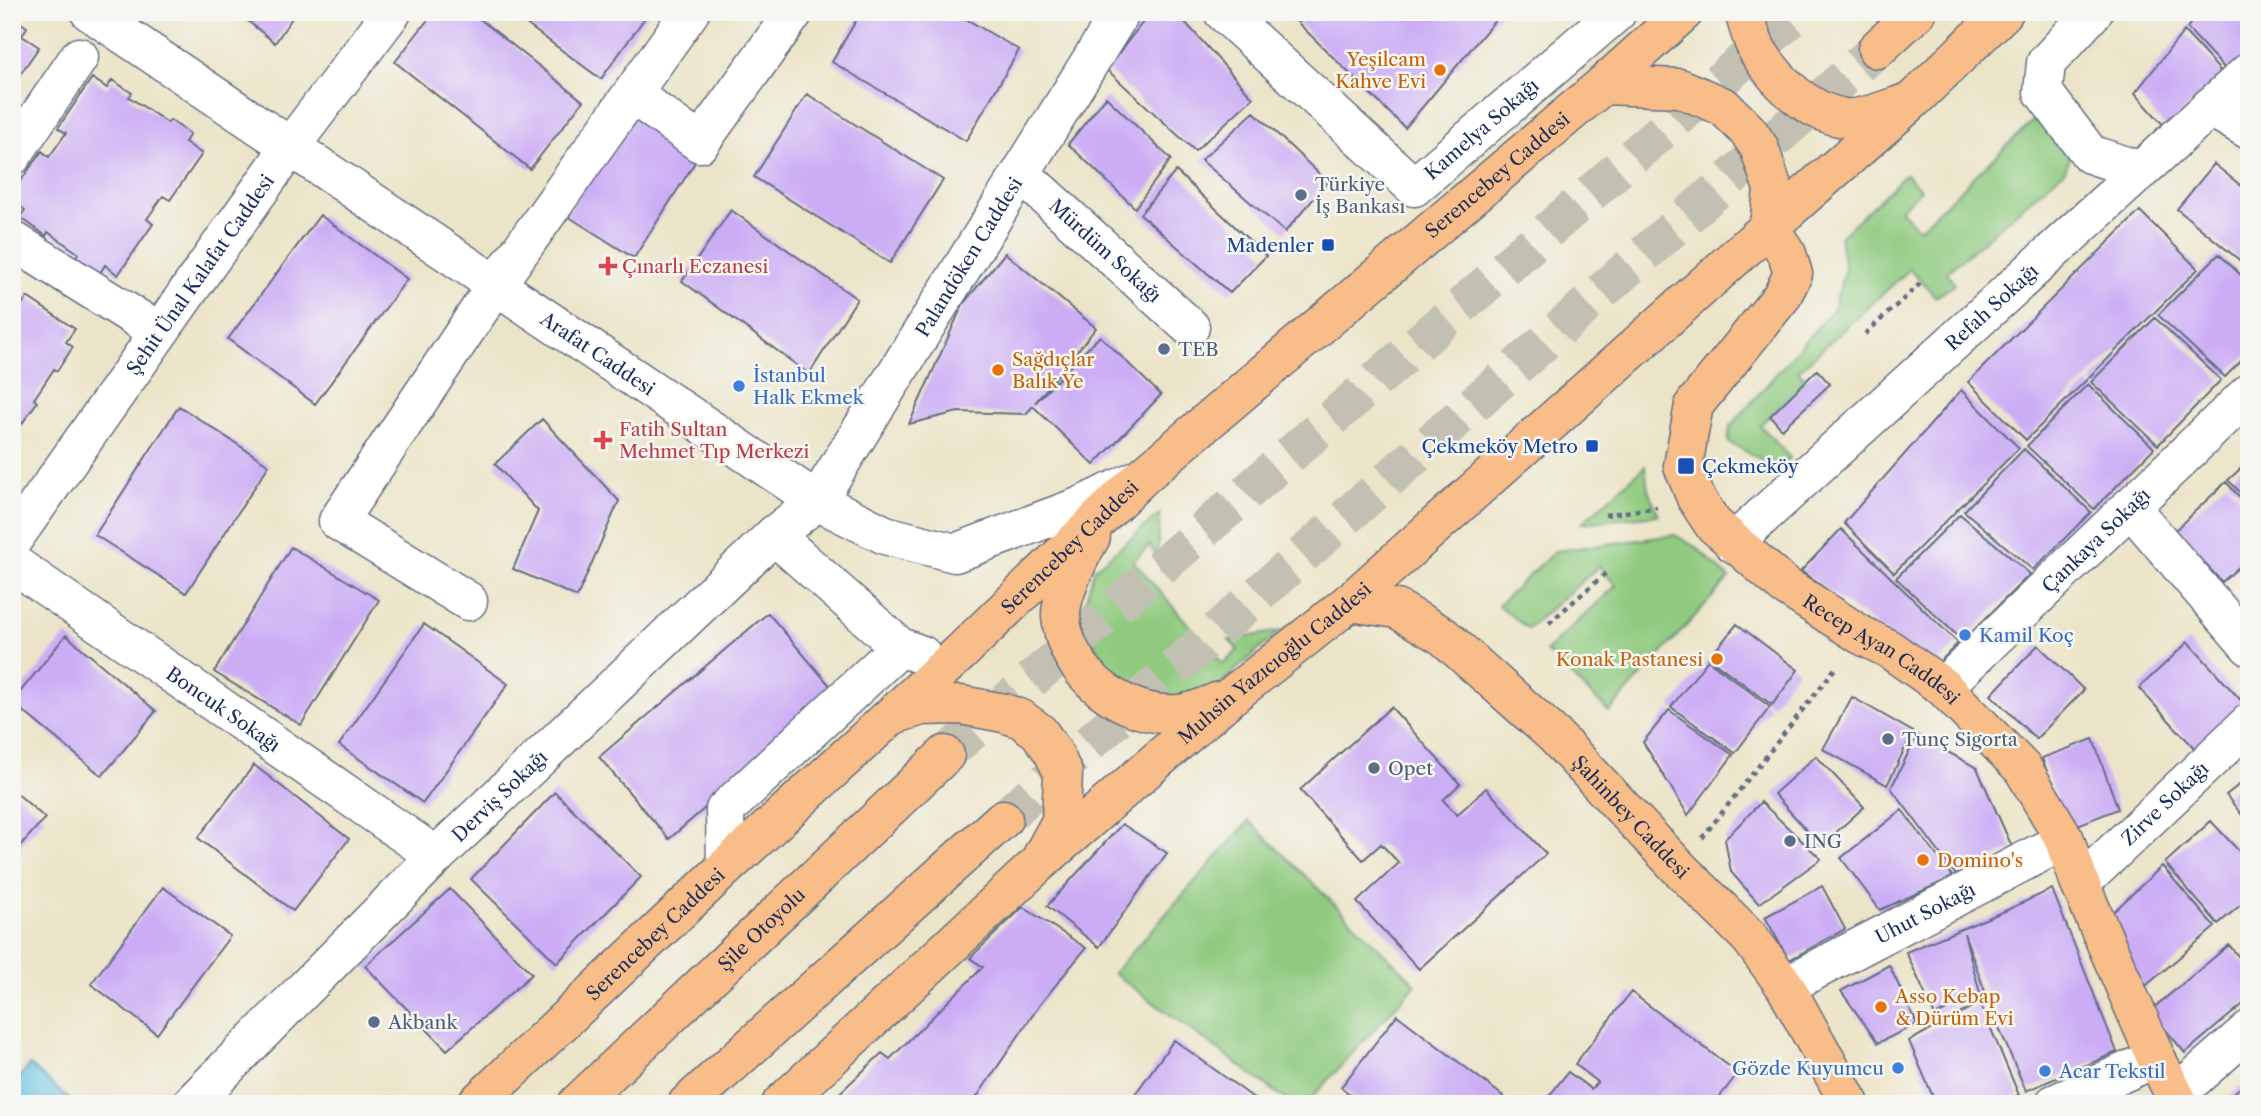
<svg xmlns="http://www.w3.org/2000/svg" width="2261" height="1116" font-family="'Libre Caslon Text',serif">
  <rect width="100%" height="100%" fill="#f6f6f2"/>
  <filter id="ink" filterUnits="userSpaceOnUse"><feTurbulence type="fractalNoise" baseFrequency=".0143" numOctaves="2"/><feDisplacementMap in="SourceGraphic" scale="14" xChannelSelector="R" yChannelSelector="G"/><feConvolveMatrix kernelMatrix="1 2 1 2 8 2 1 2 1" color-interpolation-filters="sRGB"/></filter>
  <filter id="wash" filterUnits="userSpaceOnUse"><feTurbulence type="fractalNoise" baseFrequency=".00686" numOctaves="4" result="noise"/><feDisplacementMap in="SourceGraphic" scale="28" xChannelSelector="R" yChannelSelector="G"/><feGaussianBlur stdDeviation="1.57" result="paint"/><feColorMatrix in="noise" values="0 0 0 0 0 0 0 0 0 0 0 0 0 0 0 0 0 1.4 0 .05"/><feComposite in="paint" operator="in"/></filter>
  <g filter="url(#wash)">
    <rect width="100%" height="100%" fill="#ece4c8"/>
    <path fill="#8fca7f" stroke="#557c6e" stroke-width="2" d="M 2038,116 L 2071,156 L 2065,170 L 1946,273 L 1955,284 L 1936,297 L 1910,269 L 1798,371 L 1807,381 L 1760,425 L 1790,458 L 1779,469 L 1728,442 L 1730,427 L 1834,308 L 1845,268 L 1840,237 L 1906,174 L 1921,190 L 1900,210 L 1919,229 Z
      M 1645,466 L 1648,490 L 1659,515 L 1582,523 Z
      M 1160,514 L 1157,559 L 1150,545 L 1133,561 L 1223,664 L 1238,650 L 1229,640 L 1280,631 L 1212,691 L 1173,698 L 1132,691 L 1115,677 L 1098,654 L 1082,615 L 1094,569 Z
      M 1675,535 L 1696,547 L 1729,578 L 1609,712 L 1546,651 L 1616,586 L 1599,566 L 1528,629 L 1498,605 L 1555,551 Z
      M 1249,821 L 1416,984 L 1306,1104 L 1292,1104 L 1113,973 Z"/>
    <path fill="#62c0e0" stroke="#3e789f" stroke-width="2" d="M 30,1065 L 75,1104 L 12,1104 L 12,1085 Z"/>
    <g id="blocks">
      <path fill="#ccadf5" d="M 237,12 L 296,12 L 275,43 Z
        M 434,12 L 471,12 L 583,101 L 530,169 L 395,62 Z
        M 510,12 L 649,12 L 601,79 Z
        M 861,12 L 954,12 L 1019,50 L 966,141 L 832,62 Z
        M 1151,12 L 1176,12 L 1253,98 L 1195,151 L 1106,69 Z
        M 1287,12 L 1502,12 L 1405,128 Z
        M 2199,12 L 2249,12 L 2249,55 L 2229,73 L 2187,28 Z
        M 12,17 L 27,27 L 22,36 L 39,47 L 12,86 Z
        M 2184,31 L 2225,76 L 2166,128 L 2135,93 Z
        M 92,78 L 107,88 L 112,80 L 132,93 L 129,97 L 168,123 L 170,120 L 190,134 L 185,142 L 202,154 L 170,200 L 163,196 L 147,219 L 153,224 L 118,275 L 105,265 L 100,273 L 76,257 L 78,253 L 48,232 L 46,236 L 20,217 L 25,210 L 12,201 L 12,193 L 42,151 L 49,157 L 66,133 L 58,128 Z
        M 807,94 L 943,180 L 890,263 L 754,177 Z
        M 1106,97 L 1171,159 L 1135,208 L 1068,144 Z
        M 1254,112 L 1328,182 L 1285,232 L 1201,160 Z
        M 631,113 L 699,156 L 634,258 L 566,215 Z
        M 2214,164 L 2249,192 L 2249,268 L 2177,209 Z
        M 1176,171 L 1266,256 L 1230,293 L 1140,214 Z
        M 731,210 L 857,299 L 809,374 L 682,281 Z
        M 2140,211 L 2198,269 L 2026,440 L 1968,382 Z
        M 320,215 L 407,279 L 315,404 L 228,339 Z
        M 1005,253 L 1096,328 L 1035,403 L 1100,336 L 1161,395 L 1094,465 L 1033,406 L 1026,414 L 958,412 L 909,424 L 963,304 Z
        M 2219,254 L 2249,283 L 2249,353 L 2225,377 L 2158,315 Z
        M 12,296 L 23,303 L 27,297 L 75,329 L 66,342 L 73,347 L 57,371 L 54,369 L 34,399 L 37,402 L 19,428 L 12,424 Z
        M 2155,318 L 2221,380 L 2158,445 L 2091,382 Z
        M 1817,370 L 1830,384 L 1782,429 L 1770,416 Z
        M 2088,384 L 2154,448 L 2094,509 L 2027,446 Z
        M 1961,390 L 2019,448 L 1894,573 L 1844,523 Z
        M 179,406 L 269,465 L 186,593 L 95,535 Z
        M 542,419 L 619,501 L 577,597 L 513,569 L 538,511 L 495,464 Z
        M 2024,449 L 2091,512 L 2033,570 L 1964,511 Z
        M 2249,461 L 2249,501 L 2228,480 Z
        M 2226,482 L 2249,507 L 2249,558 L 2222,582 L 2174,531 Z
        M 1960,514 L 2030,574 L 1963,641 L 1896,578 Z
        M 1841,529 L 1958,643 L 1934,668 L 1801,571 Z
        M 291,547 L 379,600 L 301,725 L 214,672 Z
        M 768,613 L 837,694 L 669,839 L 599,757 Z
        M 424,624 L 508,684 L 423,803 L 339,745 Z
        M 1737,624 L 1798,670 L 1772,705 L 1709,658 Z
        M 66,635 L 156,711 L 102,776 L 12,702 Z
        M 2188,642 L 2247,707 L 2198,752 L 2139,688 Z
        M 2038,645 L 2084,690 L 2036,739 L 1991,695 Z
        M 1708,660 L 1770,707 L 1735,753 L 1671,707 Z
        M 1852,697 L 1913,732 L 1887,785 L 1823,749 Z
        M 1391,707 L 1460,784 L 1443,800 L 1457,815 L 1486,788 L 1546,854 L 1419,969 L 1357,902 L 1399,863 L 1381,844 L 1363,860 L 1300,790 Z
        M 1669,710 L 1733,755 L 1688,815 L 1643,742 Z
        M 1917,735 L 1977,768 L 2013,849 L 1956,875 L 1891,788 Z
        M 2093,739 L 2118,809 L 2068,829 L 2042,758 Z
        M 1816,756 L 1864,807 L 1821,846 L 1774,794 Z
        M 254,765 L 349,839 L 293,911 L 198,838 Z
        M 2249,777 L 2249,824 L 2226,795 Z
        M 12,789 L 45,818 L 12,855 Z
        M 555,792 L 641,877 L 557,963 L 471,879 Z
        M 1761,802 L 1821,859 L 1759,904 L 1731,872 L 1725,839 Z
        M 1902,810 L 1953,877 L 1880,910 L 1841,858 Z
        M 2211,821 L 2249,862 L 2249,898 L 2218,924 L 2165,863 Z
        M 1122,824 L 1167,853 L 1099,947 L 1047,906 Z
        M 2162,866 L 2215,927 L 2141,990 L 2111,914 Z
        M 1822,886 L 1845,929 L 1789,960 L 1765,917 Z
        M 163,887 L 230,936 L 157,1034 L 91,984 Z
        M 450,889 L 532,974 L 447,1050 L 365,966 Z
        M 2052,889 L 2117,1052 L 2026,1091 L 1993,1014 L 1964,933 L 1980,993 L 1935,1016 L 1906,952 L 2007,910 Z
        M 1023,907 L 1086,948 L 1041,1003 L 972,1104 L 828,1104 L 882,1053 L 890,1059 L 983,967 L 970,958 Z
        M 2229,945 L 2249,969 L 2249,999 L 2185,1053 L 2150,1011 Z
        M 1889,965 L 1917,1024 L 1878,1043 L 1841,991 Z
        M 1631,992 L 1738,1073 L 1714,1104 L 1543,1104 L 1568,1072 L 1591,1089 L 1598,1082 L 1575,1064 Z
        M 1980,1003 L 2019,1095 L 1999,1104 L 1936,1104 L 1909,1041 Z
        M 1397,1015 L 1503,1096 L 1497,1104 L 1362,1104 L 1341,1087 Z
        M 1174,1040 L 1262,1104 L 1128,1104 Z
        M 2242,1086 L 2249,1093 L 2249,1104 L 2221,1104 Z"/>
    </g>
  </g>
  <g filter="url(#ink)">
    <use href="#blocks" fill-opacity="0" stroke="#646e83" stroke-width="2"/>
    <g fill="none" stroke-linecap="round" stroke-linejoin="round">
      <path stroke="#c2c0b3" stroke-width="38" stroke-dasharray="38 19" stroke-linecap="butt" d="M 945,755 L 1799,12
        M 1003,819 L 1877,49"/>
      <g stroke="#646e83" stroke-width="41">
        <g id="minor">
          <path id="s1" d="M 90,12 L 817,501 L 885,535 L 955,553 L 1081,506 L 1136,480"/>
          <path id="s2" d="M 1223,12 L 1414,187 L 1617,12"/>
          <path d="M 2093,12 L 2046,63 L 2043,92 L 2090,154 L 2141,171"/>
          <path d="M 632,94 L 700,143 L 794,12"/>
          <path d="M 2210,107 L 2249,130"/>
          <path d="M 12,156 L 79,57"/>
          <path id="s3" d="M 1021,174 L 1190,327"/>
          <path d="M 12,240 L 159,332"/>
          <path d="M 2130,507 L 2249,646"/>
          <path d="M 774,535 L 900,647 L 922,655"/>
          <path id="s4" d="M 12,541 L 290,147 L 392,12"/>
          <path id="s5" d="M 1733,543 L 2249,72"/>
          <path id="s6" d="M 12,563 L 436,856"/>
          <path d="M 468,601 L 338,521 L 496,285 L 690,12"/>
          <path id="s7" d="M 1943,687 L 2249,393"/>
          <path d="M 726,867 L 725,810 L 900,647"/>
          <path id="s8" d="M 2080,884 L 2249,723"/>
          <path id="s9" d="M 1785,986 L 2065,840"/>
          <path d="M 2175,1095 L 2249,1030"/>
          <path id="s10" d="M 191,1104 L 436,856 L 774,535 L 817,501 L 1121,12"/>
          <path d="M 2054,1104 L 2156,1058"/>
        </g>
      </g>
      <g stroke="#646e83" stroke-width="41">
        <g id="major">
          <path d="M 1603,85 L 1680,88 L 1724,107 L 1748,131 L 1759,147 L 1773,189 L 1769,227"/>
          <path id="s11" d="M 1769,227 L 1787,254 L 1793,274 L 1782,296 L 1694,405 L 1683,466 L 1696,498 L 1713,524 L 1785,586 L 1861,635 L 1889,649 L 1943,687 L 2023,769 L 2065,840 L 2080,884 L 2156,1058 L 2179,1104"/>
          <path d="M 1091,537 C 1080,555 1060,596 1061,617 C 1065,673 1123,718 1178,714 C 1192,713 1207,706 1219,701"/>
          <path id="s12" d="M 1350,602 L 1397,609 L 1443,636 L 1554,735 L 1679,868 L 1750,938 L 1785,986 L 1850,1104"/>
          <path d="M 893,715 L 922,706 L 961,705 L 1004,713 L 1021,719 L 1039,732 L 1053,752 L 1063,773 L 1061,821 L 1042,856"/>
          <path id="s13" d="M 476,1104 L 726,867 L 960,653 L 1142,477 L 1603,85 L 1684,12"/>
          <path id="s14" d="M 781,1104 L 1038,864 L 1230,697 L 1350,602 L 1769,227"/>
        </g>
      </g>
      <g stroke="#646e83" stroke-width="41">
        <g id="highway">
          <path d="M 1744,12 C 1748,26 1752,42 1759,53 C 1778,83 1809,113 1845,118 C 1860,120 1888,109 1903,104"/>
          <path d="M 1877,49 L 1917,12"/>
          <path d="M 1769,227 L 1912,101 L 2004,12"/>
          <path id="s15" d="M 577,1104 L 945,755"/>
          <path d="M 687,1104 L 1003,819"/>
        </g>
      </g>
      <path stroke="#646e83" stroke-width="4.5" stroke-dasharray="5 5" stroke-linecap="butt" d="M 1865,334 L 1922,282
        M 1605,515 L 1657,507
        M 1549,623 L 1606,573
        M 1702,838 L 1837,666"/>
      <use href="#minor" stroke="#fff" stroke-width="38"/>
      <use href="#major" stroke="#f8bd88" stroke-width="38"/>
      <use href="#highway" stroke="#f8bd88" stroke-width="38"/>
    </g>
  </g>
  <g fill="#e8710a" stroke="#f6f6f2" stroke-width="2.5">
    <circle cx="1440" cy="70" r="7"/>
    <circle cx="998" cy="370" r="7"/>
    <circle cx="1717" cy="659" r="7"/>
    <circle cx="1923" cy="860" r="7"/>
    <circle cx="1881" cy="1007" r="7"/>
  </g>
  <g fill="#5c6f8a" stroke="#f6f6f2" stroke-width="2.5">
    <circle cx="1301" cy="195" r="7"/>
    <circle cx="1164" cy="349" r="7"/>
    <circle cx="1888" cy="739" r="7"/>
    <circle cx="1374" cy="768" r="7"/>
    <circle cx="1790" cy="841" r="7"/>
    <circle cx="374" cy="1022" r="7"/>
  </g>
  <g fill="#1a4fb4" stroke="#f6f6f2" stroke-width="2.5">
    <rect x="1321" y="238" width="14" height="14" rx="3.5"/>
    <rect x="1585" y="439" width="14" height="14" rx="3.5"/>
    <rect x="1677" y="457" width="18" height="18" rx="3.5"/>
  </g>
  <g fill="#e0444e" stroke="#f6f6f2" stroke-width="2.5">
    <path d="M604.5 255.5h7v7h7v7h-7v7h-7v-7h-7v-7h7z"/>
    <path d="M599.5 429.5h7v7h7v7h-7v7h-7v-7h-7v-7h7z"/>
  </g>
  <g fill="#3f7fe0" stroke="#f6f6f2" stroke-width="2.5">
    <circle cx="739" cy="386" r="7"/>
    <circle cx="1965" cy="635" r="7"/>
    <circle cx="1898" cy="1068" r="7"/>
    <circle cx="2045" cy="1071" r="7"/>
  </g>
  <g text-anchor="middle" stroke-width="5" stroke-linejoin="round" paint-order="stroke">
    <g font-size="19" fill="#c56008" stroke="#f6f6f2" text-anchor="start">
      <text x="1426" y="66" text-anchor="end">Yeşilcam<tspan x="1426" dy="22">Kahve Evi</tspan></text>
      <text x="1012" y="366">Sağdıçlar<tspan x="1012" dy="22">Balık Ye</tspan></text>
      <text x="1703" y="666" text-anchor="end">Konak Pastanesi</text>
      <text x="1937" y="867">Domino's</text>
      <text x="1895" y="1003">Asso Kebap<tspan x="1895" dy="22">&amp; Dürüm Evi</tspan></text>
    </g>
    <g font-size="19" fill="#1b2f5e" stroke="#f6f6f2">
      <text dy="7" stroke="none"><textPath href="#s2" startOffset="348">Kamelya Sokağı</textPath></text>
      <text dy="7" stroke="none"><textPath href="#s13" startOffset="1381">Serencebey Caddesi</textPath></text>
      <text dy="7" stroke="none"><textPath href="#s3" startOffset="114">Mürdüm Sokağı</textPath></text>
      <text dy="7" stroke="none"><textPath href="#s10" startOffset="1157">Palandöken Caddesi</textPath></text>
      <text dy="7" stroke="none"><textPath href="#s4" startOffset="326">Şehit Ünal Kalafat Caddesi</textPath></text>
      <text dy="7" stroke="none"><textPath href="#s5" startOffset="350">Refah Sokağı</textPath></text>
      <text dy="7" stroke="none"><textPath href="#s1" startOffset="612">Arafat Caddesi</textPath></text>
      <text dy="7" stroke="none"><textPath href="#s7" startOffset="212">Çankaya Sokağı</textPath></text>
      <text dy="7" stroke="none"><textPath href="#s13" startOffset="814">Serencebey Caddesi</textPath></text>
      <text dy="7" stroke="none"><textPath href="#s11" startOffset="556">Recep Ayan Caddesi</textPath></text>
      <text dy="7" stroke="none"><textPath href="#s14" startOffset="662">Muhsin Yazıcıoğlu Caddesi</textPath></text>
      <text dy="7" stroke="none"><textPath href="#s6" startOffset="257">Boncuk Sokağı</textPath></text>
      <text dy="7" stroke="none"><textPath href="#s10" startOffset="436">Derviş Sokağı</textPath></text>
      <text dy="7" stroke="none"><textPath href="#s8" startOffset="117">Zirve Sokağı</textPath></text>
      <text dy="7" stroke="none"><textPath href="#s12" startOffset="362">Şahinbey Caddesi</textPath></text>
      <text dy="7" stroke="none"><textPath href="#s9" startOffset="158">Uhut Sokağı</textPath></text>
      <text dy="7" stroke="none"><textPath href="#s15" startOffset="254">Şile Otoyolu</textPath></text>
      <text dy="7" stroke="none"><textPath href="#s13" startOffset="247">Serencebey Caddesi</textPath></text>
    </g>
    <g font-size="19" fill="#4e5e75" stroke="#f6f6f2" text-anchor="start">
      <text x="1315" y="191">Türkiye<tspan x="1315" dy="22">İş Bankası</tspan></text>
      <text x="1178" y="356">TEB</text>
      <text x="1902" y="746">Tunç Sigorta</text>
      <text x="1388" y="775">Opet</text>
      <text x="1804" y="848">ING</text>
      <text x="388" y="1029">Akbank</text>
    </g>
    <g font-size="19" fill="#164399" stroke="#f6f6f2" text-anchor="end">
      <text x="1314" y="252">Madenler</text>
      <text x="1578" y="453">Çekmeköy Metro</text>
      <text x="1702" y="473" text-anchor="start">Çekmeköy</text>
    </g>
    <g font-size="19" fill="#be3a42" stroke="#f6f6f2" text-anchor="start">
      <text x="622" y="273">Çınarlı Eczanesi</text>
      <text x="619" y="436">Fatih Sultan<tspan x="619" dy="22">Mehmet Tıp Merkezi</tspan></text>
    </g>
    <g font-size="19" fill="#366cbe" stroke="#f6f6f2" text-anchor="start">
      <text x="753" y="382">İstanbul<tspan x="753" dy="22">Halk Ekmek</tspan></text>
      <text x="1979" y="642">Kamil Koç</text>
      <text x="1884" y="1075" text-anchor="end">Gözde Kuyumcu</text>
      <text x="2059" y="1078">Acar Tekstil</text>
    </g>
  </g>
  <rect width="2261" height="1116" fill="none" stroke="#f6f6f2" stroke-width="42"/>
</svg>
